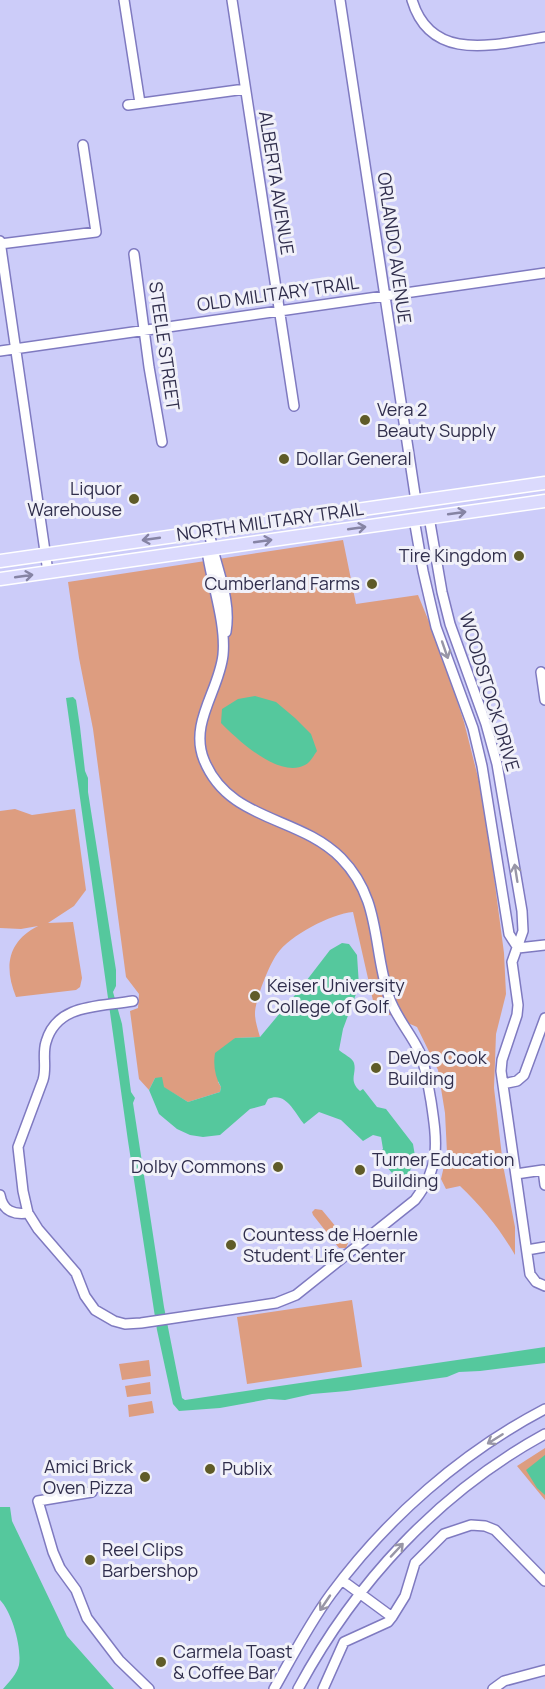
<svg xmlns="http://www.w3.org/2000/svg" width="545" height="1689" font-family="Manrope,sans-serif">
  <rect width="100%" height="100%" fill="#ccccf9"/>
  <path fill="#dd9d80" d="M 343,540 L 356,604 L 418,595 L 439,646 L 464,722 L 484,801 L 504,953 L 506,994 L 496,1034 L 494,1088 L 503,1165 L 515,1227 L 515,1255 C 500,1229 482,1207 460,1186 L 446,1189 L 441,1179 L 447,1153 L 445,1113 L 438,1070 L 417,1027 L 385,1013 L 374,1005 L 353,912 C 331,914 290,935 277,954 C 269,965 255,1000 255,1014 C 255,1021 258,1030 260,1037 L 235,1038 L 218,1082 L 221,1087 L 220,1092 L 188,1102 L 163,1087 L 155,1078 L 149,1090 L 139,1079 L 130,1011 L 138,1008 L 139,994 L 126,977 L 93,729 L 79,658 L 68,582 Z
    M 15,809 L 32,815 L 75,809 L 86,890 L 74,906 L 48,923 L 73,922 L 82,978 L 80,987 L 76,990 L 16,997 C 4,967 7,942 38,926 L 21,929 L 0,928 L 0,811 Z
    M 315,1209 L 322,1210 L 346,1239 L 348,1243 L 346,1248 L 339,1248 L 313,1215 L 312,1212 Z
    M 352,1300 L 362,1367 L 247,1384 L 237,1317 Z
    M 149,1360 L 151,1376 L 122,1380 L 119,1364 Z
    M 150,1382 L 151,1394 L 127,1397 L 125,1386 Z
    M 152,1401 L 154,1413 L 129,1417 L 128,1405 Z
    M 545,1448 L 545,1500 L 517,1466 Z"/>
  <path fill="#55c89d" d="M 255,696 L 276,702 L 295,718 L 311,734 L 317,751 C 314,755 310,763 305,765 C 279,779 238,740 221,723 L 222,709 L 238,699 Z
    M 73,697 L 76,700 L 80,727 L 85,771 L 88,778 L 88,792 L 116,970 L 116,986 L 113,992 L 122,1024 L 131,1092 L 135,1098 L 133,1103 L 164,1307 L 182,1398 L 185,1400 L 545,1347 L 545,1363 L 480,1371 L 459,1372 L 447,1377 L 347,1391 L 312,1394 L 285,1400 L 269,1399 L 220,1408 L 179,1411 L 173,1404 L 157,1330 L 128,1141 L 66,698 Z
    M 342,943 L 349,944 L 357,955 L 359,986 L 343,1029 L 339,1050 C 343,1054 353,1058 354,1063 C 357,1074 348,1080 360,1091 L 363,1089 L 377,1107 L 386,1109 L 413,1144 L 415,1156 L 410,1171 L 404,1178 L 397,1179 L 377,1155 L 383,1149 L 381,1137 L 373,1135 L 363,1141 L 341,1120 L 319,1112 L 304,1124 C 294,1112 286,1091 268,1099 L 265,1105 L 250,1109 L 220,1135 L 203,1137 L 190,1135 L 177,1129 L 159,1114 L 149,1090 L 155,1078 L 162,1077 L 164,1087 L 188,1102 L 220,1092 L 221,1087 C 215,1077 213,1065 215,1053 L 235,1038 L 260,1037 L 300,989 L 330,950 Z
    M 545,1455 L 545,1495 L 537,1488 L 526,1470 Z
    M 0,1507 L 10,1507 L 12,1521 L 67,1636 L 114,1689 L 3,1689 C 9,1682 17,1674 19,1665 C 22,1648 12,1612 0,1600 Z"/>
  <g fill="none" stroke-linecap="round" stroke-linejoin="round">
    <g stroke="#7f7ac0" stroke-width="12">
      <path id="minor" d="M 124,0 L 140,103
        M 232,0 L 294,406
        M 340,0 L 416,501
        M 412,0 C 431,64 496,44 545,37
        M 128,105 L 245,89
        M 0,241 L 48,572
        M 0,244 L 96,232 L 83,145
        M 134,254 L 149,367 L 162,442
        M 0,351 L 545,273
        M 429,517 L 442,592 L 450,624 L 486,724 L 497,764 L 522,911 L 523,931 L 512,962 L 518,1005 L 517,1015 L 502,1060 L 501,1071 L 530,1274 L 536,1282 L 545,1286
        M 414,519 L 423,571 L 436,627 L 473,728 L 482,766 L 509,934 L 518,948
        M 209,531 C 214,564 232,597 226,632
        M 541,672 L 545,700
        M 518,948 L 545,945
        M 133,1001 C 100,1007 57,1003 46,1042 C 42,1055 47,1067 43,1080 L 18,1147 L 23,1191 L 28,1213 L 38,1229 L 76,1273 L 85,1296 L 95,1310 L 114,1321 L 125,1324 L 141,1323 L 276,1303 L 296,1295 L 415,1200 C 441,1167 437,1141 431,1101 C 428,1085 426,1068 420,1053 C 411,1033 396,1018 389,997 C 372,947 382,900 341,858 C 298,815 229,822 204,760 C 189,723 219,691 223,655 C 226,625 213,587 208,557 L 212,549
        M 503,1084 L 517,1081 L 524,1075 L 545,1018
        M 516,1174 L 543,1170 L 545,1185
        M 0,1195 C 3,1211 13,1215 28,1213
        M 527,1250 L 545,1247
        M 92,1492 L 38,1501 L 53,1552 L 60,1568 L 76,1590 L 87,1618 L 119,1660 L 149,1689
        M 343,1581 L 392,1617
        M 274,1689 C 292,1657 309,1624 331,1594 C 387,1518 461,1453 545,1409
        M 298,1689 C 355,1583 439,1492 545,1434
        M 323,1689 L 344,1642 L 388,1622 L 392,1617 L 405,1596 L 415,1563 L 444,1534 L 471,1525 L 485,1526 L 495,1530 L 545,1581
        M 493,1689 L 504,1681 L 545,1670"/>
    </g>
    <g stroke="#fff" stroke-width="15">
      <path id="major" d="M 0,561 L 545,483
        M 0,579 L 545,501"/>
    </g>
    <use href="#minor" stroke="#fff" stroke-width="9"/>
    <use href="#major" stroke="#dbdafd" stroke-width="12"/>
  </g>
  <defs><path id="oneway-shaft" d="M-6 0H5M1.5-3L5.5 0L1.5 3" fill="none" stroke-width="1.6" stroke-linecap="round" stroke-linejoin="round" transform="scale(1.5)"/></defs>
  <g stroke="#8684a4">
    <use href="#oneway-shaft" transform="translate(457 513) rotate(-8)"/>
    <use href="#oneway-shaft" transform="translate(357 528) rotate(-8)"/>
    <use href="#oneway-shaft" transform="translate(151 539) rotate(172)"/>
    <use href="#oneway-shaft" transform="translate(263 541) rotate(-8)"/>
    <use href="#oneway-shaft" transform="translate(24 576) rotate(-8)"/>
  </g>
  <g stroke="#9896a6">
    <use href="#oneway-shaft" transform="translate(445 650) rotate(71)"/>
    <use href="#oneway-shaft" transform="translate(516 873) rotate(-99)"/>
    <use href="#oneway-shaft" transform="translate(495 1439) rotate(148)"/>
    <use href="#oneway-shaft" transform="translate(397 1550) rotate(-47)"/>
    <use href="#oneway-shaft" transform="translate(325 1603) rotate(124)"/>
  </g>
  <g fill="#5f5b28" stroke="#f1f1f9" stroke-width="2">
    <circle cx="365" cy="420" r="6"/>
    <circle cx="284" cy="459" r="6"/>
    <circle cx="134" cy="499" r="6"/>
    <circle cx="519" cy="556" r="6"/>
    <circle cx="372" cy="584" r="6"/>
    <circle cx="255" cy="996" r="6"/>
    <circle cx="376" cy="1068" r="6"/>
    <circle cx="278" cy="1167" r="6"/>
    <circle cx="360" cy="1170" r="6"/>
    <circle cx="231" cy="1245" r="6"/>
    <circle cx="210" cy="1469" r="6"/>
    <circle cx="145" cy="1477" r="6"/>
    <circle cx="90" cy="1560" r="6"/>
    <circle cx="161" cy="1662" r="6"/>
  </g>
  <g text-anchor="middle" stroke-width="6" stroke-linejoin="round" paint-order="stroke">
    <g font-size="18" fill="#302e4c" stroke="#f1f1f9">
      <text transform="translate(276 183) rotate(81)" y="6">ALBERTA AVENUE</text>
      <text transform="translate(394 248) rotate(82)" y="6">ORLANDO AVENUE</text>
      <text transform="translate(278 294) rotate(-8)" y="6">OLD MILITARY TRAIL</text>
      <text transform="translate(164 346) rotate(82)" y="6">STEELE STREET</text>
      <text transform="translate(270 522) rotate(-8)" y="6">NORTH MILITARY TRAIL</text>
      <text transform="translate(489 692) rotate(73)" y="6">WOODSTOCK DRIVE</text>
    </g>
    <g font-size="18" fill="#302e4c" stroke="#f1f1f9" text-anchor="start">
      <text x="377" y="416">Vera 2<tspan x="377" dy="21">Beauty Supply</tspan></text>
      <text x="296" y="465">Dollar General</text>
      <text x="122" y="495" text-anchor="end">Liquor<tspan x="122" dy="21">Warehouse</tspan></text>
      <text x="507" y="562" text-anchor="end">Tire Kingdom</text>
      <text x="360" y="590" text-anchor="end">Cumberland Farms</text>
      <text x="267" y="992">Keiser University<tspan x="267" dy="21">College of Golf</tspan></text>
      <text x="388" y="1064">DeVos Cook<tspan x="388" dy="21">Building</tspan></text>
      <text x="372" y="1166">Turner Education<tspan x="372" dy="21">Building</tspan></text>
      <text x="266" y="1173" text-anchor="end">Dolby Commons</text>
      <text x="243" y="1241">Countess de Hoernle<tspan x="243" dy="21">Student Life Center</tspan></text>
      <text x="133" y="1473" text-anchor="end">Amici Brick<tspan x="133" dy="21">Oven Pizza</tspan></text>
      <text x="222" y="1475">Publix</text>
      <text x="102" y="1556">Reel Clips<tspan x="102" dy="21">Barbershop</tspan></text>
      <text x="173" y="1658">Carmela Toast<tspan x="173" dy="21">&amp; Coffee Bar</tspan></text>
    </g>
  </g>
</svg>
